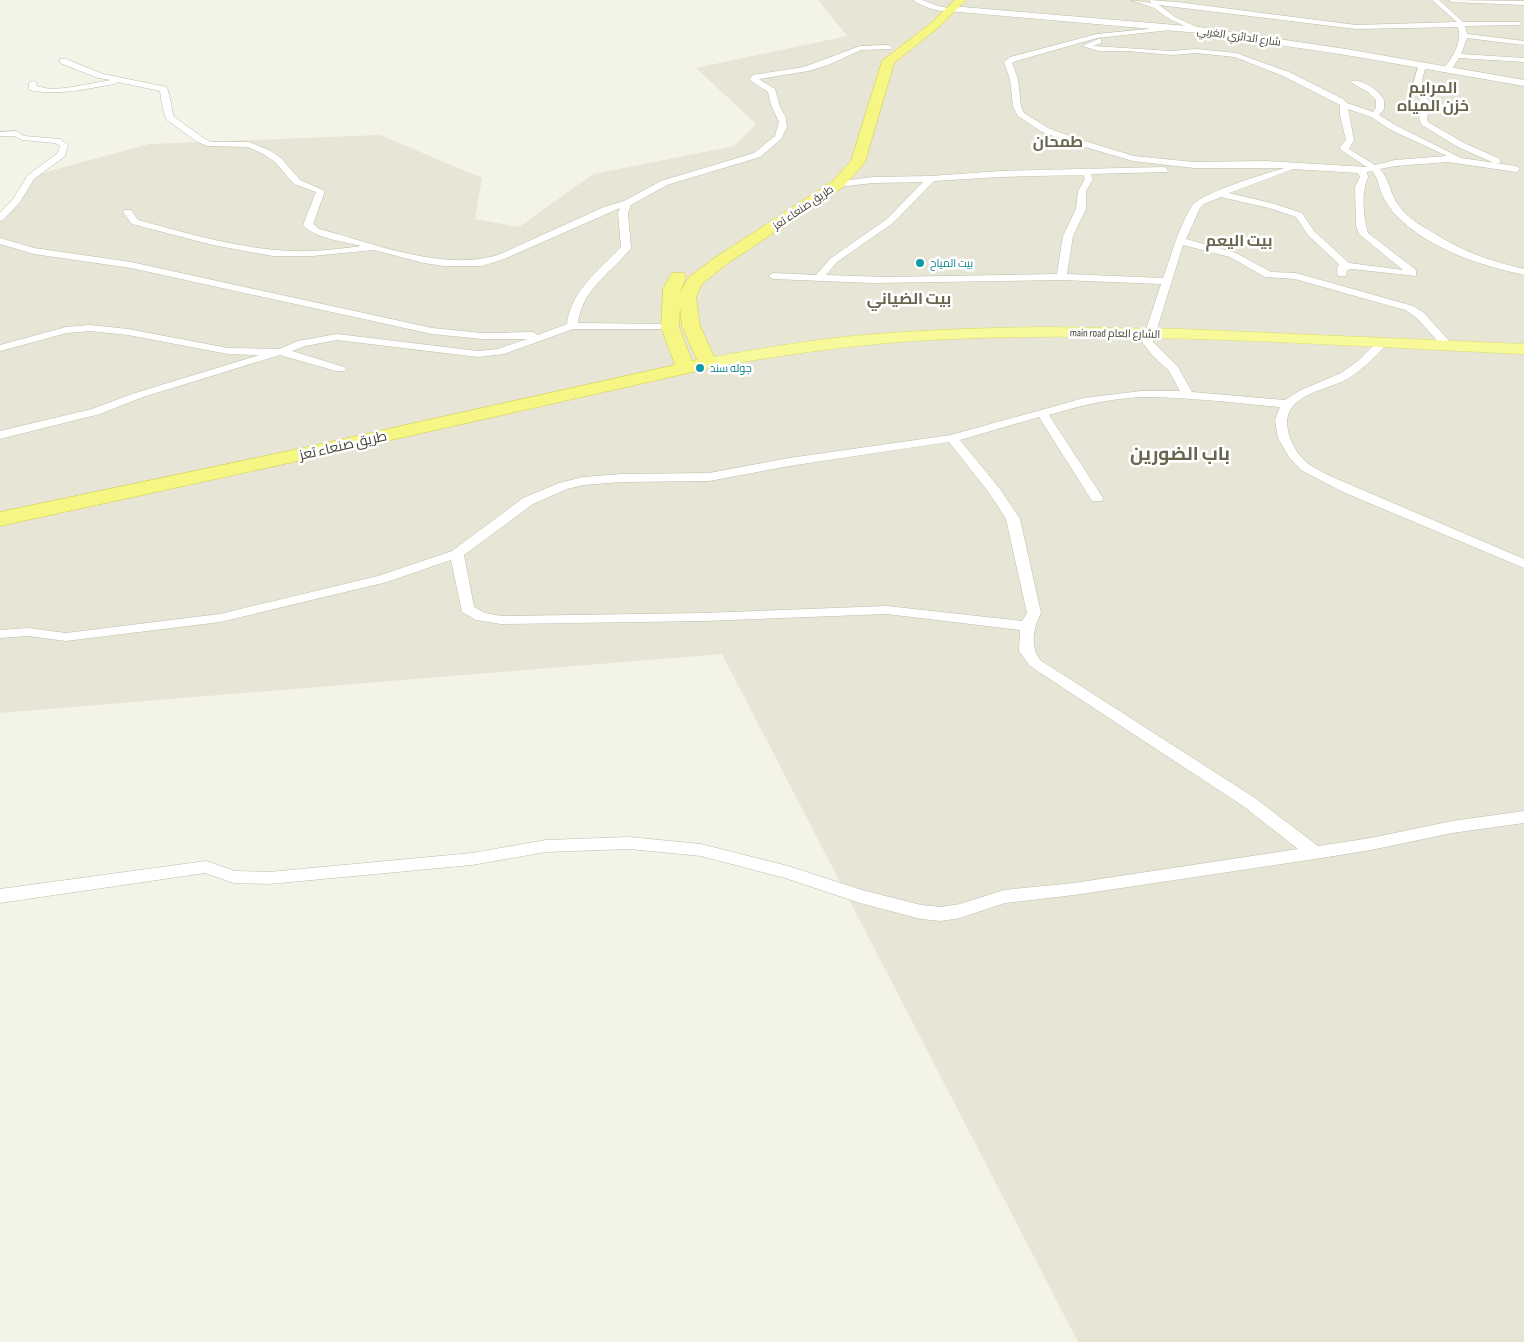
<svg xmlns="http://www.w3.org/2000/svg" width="1524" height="1342" font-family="'Sofia Sans Condensed',Cairo,sans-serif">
  <rect width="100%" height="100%" fill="#f3f3e8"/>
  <path fill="#e7e6d6" d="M 818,0 L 1524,0 L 1524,1342 L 1078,1342 L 722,654 L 0,713 L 0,214 L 35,175 L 149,144 L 380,135 L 482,178 L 475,219 L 519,227 L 593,174 L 734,146 L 756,124 L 696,68 L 847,36 Z"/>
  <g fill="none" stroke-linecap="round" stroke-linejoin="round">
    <g stroke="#bebdab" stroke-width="1">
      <path id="minor" d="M 913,0 L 922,0 L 938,6 L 954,9 C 943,15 923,7 913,0 Z
        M 1131,0 L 1151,3 L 1150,0 L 1177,2 L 1356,25 L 1457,22 L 1432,0 L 1439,0 L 1463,22 L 1521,22 L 1522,23 L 1519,25 L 1465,26 L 1467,34 L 1524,41 L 1524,45 L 1467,38 L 1461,54 L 1524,58 L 1524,62 L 1459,58 L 1450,72 L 1444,72 L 1443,70 C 1452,57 1463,43 1458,27 L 1356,29 L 1159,5 L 1175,17 L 1201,29 L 1202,30 L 1199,32 L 1171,20 L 1154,8 Z
        M 1449,0 L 1524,1 L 1524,5 L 1452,2 Z
        M 1177,26 L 1179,27 L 1179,29 L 1097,38 L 1016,61 L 1012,63 L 1018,79 L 1021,107 L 1024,113 L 1048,128 L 1081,140 L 1134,156 L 1194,162 L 1265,161 L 1367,167 L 1341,150 L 1340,147 L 1346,140 L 1340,115 L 1340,105 L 1283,76 L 1235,57 L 1196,53 L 1171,55 L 1129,51 L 1099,51 L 1082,46 L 1098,39 L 1101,39 L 1101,43 L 1093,46 L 1171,51 L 1196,49 L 1236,53 L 1289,72 L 1343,99 L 1347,103 L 1373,112 L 1376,108 L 1376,100 L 1368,92 L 1350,82 C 1358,77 1377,89 1382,97 C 1385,100 1384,105 1384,109 L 1379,115 L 1397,126 L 1461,158 L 1516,166 L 1520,169 L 1516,172 L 1448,162 L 1395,166 L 1380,169 C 1390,180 1390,194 1399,206 C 1406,216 1418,224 1429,230 C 1459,250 1489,261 1524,269 L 1524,275 C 1479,265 1425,248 1393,212 C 1389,206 1383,198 1381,192 C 1378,183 1378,178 1372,171 L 1367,172 L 1368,177 C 1361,193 1363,216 1368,233 L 1416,270 L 1416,276 L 1352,269 L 1347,270 L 1346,276 L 1338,276 L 1337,269 L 1339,264 L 1308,235 L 1296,217 L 1269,208 L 1221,197 L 1204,204 L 1200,208 L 1186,239 L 1236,253 L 1271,272 L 1296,273 L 1413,306 L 1424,313 L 1452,344 L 1453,346 L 1452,348 L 1444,348 L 1416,317 L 1405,310 L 1295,279 L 1265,277 L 1230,257 L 1183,245 L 1153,342 L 1178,367 L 1192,392 L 1285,400 L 1301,390 L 1341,373 L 1358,361 L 1378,341 L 1386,341 L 1387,343 L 1386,345 C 1375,357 1363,369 1349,378 C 1332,388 1311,390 1297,402 C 1278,417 1290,446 1304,460 C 1311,467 1321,471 1330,476 L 1524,559 L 1524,568 L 1343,492 L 1301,470 L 1289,457 L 1278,438 L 1275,420 L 1280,407 C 1235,403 1189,397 1143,397 C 1111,398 1079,406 1049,415 L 1103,498 L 1102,501 L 1092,501 L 1039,417 L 960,440 L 1000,489 L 1020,519 L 1041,613 C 1033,628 1030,646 1040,660 L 1255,798 L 1318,846 L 1371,838 L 1452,821 L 1524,811 L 1524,823 L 1452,833 L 1371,850 L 1315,859 L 1074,895 L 1005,903 L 960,918 L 941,921 L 921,919 L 860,903 L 785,878 L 701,856 L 629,849 L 546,852 L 472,865 L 269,884 L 234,883 L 205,873 L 0,903 L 0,889 L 206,861 L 235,871 L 269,872 L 472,853 L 546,840 L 629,837 L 701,844 L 788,866 L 862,890 L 921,905 L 941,907 L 960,904 L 1004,890 L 1074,883 L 1298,849 L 1243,806 L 1030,666 L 1019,651 L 1020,630 L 887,614 L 703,621 L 501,624 L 476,620 L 462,612 L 451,560 L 387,582 L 220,622 L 66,641 L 28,636 L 0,638 L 0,630 L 28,628 L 66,633 L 220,614 L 378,576 L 452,551 L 523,498 L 559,483 L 583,477 L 622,474 L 709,473 L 789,458 L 951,435 L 1084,398 L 1141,391 L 1180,391 L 1169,371 L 1153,356 L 1142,342 L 1161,284 L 1062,280 L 873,283 L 773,279 L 768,276 L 773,273 L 816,275 L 831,258 L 887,219 L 923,182 L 873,183 L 838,187 L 834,184 L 835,182 L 873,177 L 931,176 L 1000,171 L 1164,167 L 1168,170 L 1167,172 L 1091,174 L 1093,179 L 1086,191 L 1086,209 L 1073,236 L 1067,274 L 1163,278 C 1172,254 1178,228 1192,206 C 1202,192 1265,174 1284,168 L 1194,168 L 1133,161 L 1075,144 L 1042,132 L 1018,116 L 1013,107 L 1010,79 L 1004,62 L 1010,57 L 1097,34 ZM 1348,109 L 1371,117 L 1391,130 L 1447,156 L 1395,160 L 1375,165 L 1349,149 L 1354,140 ZM 1293,169 L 1358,173 L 1360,177 L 1355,187 L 1356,225 L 1359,234 L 1403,270 L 1349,263 L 1314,231 L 1302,213 L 1275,204 L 1229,193 ZM 1083,175 L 1085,179 L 1078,191 L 1076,209 L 1063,236 L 1057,274 L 887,277 L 826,275 L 837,262 L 893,223 L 934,181 L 1000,177 ZM 949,442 L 990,494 L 1006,519 L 1027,613 L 1022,621 L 887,606 L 703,613 L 501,616 L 485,613 L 474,607 L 464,555 L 533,504 L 567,489 L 583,485 L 622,482 L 709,481 L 789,466 Z
        M 888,45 L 892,47 L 891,49 L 861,50 L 828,65 L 808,71 L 759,79 L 775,89 L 780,107 L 786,118 L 787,127 L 781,139 L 760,157 L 667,185 L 631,205 L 628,213 L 631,248 C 611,273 582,289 578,323 L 670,324 L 675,327 L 674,329 L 573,329 L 504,354 L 478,357 L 337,340 L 305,346 L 292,351 L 344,367 L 346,369 L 344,371 L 336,371 L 280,355 L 140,398 L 100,414 L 0,439 L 0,431 L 92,409 L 132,394 L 259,355 L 228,354 L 128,335 L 90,331 L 67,333 L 0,351 L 0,345 L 66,327 L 90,325 L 128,329 L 228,348 L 279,349 L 298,341 L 337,334 L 478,351 L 498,349 L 527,339 L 482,339 L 432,334 L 131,268 L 34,254 L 0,244 L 0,238 L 34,248 L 131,262 L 432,328 L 482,333 L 533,332 L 538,335 L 567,324 C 571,291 599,270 621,247 L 618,213 L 620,208 L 504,259 L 482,266 L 444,266 L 424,263 L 374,250 L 312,256 L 273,256 L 213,245 L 132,224 L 123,212 L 125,210 L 131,210 L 138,220 C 189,234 240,249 292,251 C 315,252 339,249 361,246 C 343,241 316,239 303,225 L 316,192 L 294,184 L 276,163 L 265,155 L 248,147 L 207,146 L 196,141 L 166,119 C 163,110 161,100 160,91 L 118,82 L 114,84 C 85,89 58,96 29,90 L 29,83 L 33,81 L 37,83 L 36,86 L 50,89 L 66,88 L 111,80 L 98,78 L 60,63 L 60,59 L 66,59 L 103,74 L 167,87 C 169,94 173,110 173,116 L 202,137 L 211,142 L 249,142 L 271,151 L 282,159 L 300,180 L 325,191 L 313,224 L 319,229 C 373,243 443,272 498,255 L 604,207 L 624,201 L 661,181 L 754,153 L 775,136 L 779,122 L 771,105 L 768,92 L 751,81 L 750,79 L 753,75 L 804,67 L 860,46 Z
        M 1419,63 L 1426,65 L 1420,88 L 1430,103 L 1427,119 L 1428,122 L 1464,143 L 1500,159 L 1500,163 L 1494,163 L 1458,147 L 1422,125 L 1419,119 L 1422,103 L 1412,88 Z
        M 16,131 L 24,136 L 60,139 L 68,145 L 65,156 L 34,179 L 20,202 L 3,220 L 0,221 L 0,213 L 13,199 L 28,175 L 58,153 L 60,146 L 55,143 L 22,140 L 14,136 L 0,136 L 0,132 Z"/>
    </g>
    <g stroke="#bebdab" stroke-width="1">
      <path id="tertiary" d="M 951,6 L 1199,27 L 1346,49 L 1524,80 L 1524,86 L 1346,55 L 1199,33 L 948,11 L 948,7 Z"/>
    </g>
    <g stroke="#dddd6b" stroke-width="1">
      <path id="primary" d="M 1045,327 L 1181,329 L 1524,344 L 1524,354 C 1320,345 1115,329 912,341 C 843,346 776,356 708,368 L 702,367 L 699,363 L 702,359 L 708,358 C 753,350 798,342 843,337 C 910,330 978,328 1045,327 Z"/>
    </g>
    <g stroke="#d5cc3f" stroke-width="1">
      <path id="trunk" d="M 955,0 L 966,0 L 939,27 L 894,63 L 865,162 L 843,187 L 728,263 L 702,284 L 696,297 L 700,326 L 717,363 L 715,367 L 298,461 L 0,526 L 0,512 L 298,449 L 675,365 L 661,327 L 663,289 L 672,273 L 684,273 L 686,277 L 680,293 L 689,277 L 716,257 L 833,181 L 851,161 L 882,61 L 931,23 ZM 680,307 L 682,326 L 697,360 L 692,361 L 679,327 Z"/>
    </g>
    <use href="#minor" fill="#fff" fill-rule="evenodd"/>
    <use href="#tertiary" fill="#fff" fill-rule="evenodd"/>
    <use href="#primary" fill="#f7f99b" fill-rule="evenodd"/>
    <use href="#trunk" fill="#f6f685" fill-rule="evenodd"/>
  </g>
  <g fill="#0f9aa8" stroke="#fff" stroke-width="2">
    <circle cx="920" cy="263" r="5"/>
    <circle cx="700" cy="368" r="5"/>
  </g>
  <g text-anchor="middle" stroke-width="5" stroke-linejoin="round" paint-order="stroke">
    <g font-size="11" fill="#464437" stroke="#fff">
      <text transform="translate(1239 36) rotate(8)" y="4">شارع الدائري الغربي</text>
      <text transform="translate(803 207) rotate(-34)" y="4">طريق صنعاء تعز</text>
      <text transform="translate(1115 333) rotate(1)" y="4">main road الشارع العام</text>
    </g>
    <g font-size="11" fill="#0d838f" stroke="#fff" text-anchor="start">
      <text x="930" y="267">بيت المياح</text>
      <text x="710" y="372">جوله سند</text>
    </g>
    <g font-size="14" fill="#464437" stroke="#fff">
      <text transform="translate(343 445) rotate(-13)" y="5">طريق صنعاء تعز</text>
    </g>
    <g font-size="16" font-weight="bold" fill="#68664f" stroke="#fff">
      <text x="1433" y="93">المرايم<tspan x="1433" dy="18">خزن المياه</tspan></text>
      <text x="1058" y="147">طمحان</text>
      <text x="1239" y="246">بيت اليعم</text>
      <text x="909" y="304">بيت الضياني</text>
    </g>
    <g font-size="19" font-weight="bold" fill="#68664f" stroke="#fff">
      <text x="1180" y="460">باب الضورين</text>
    </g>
  </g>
</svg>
